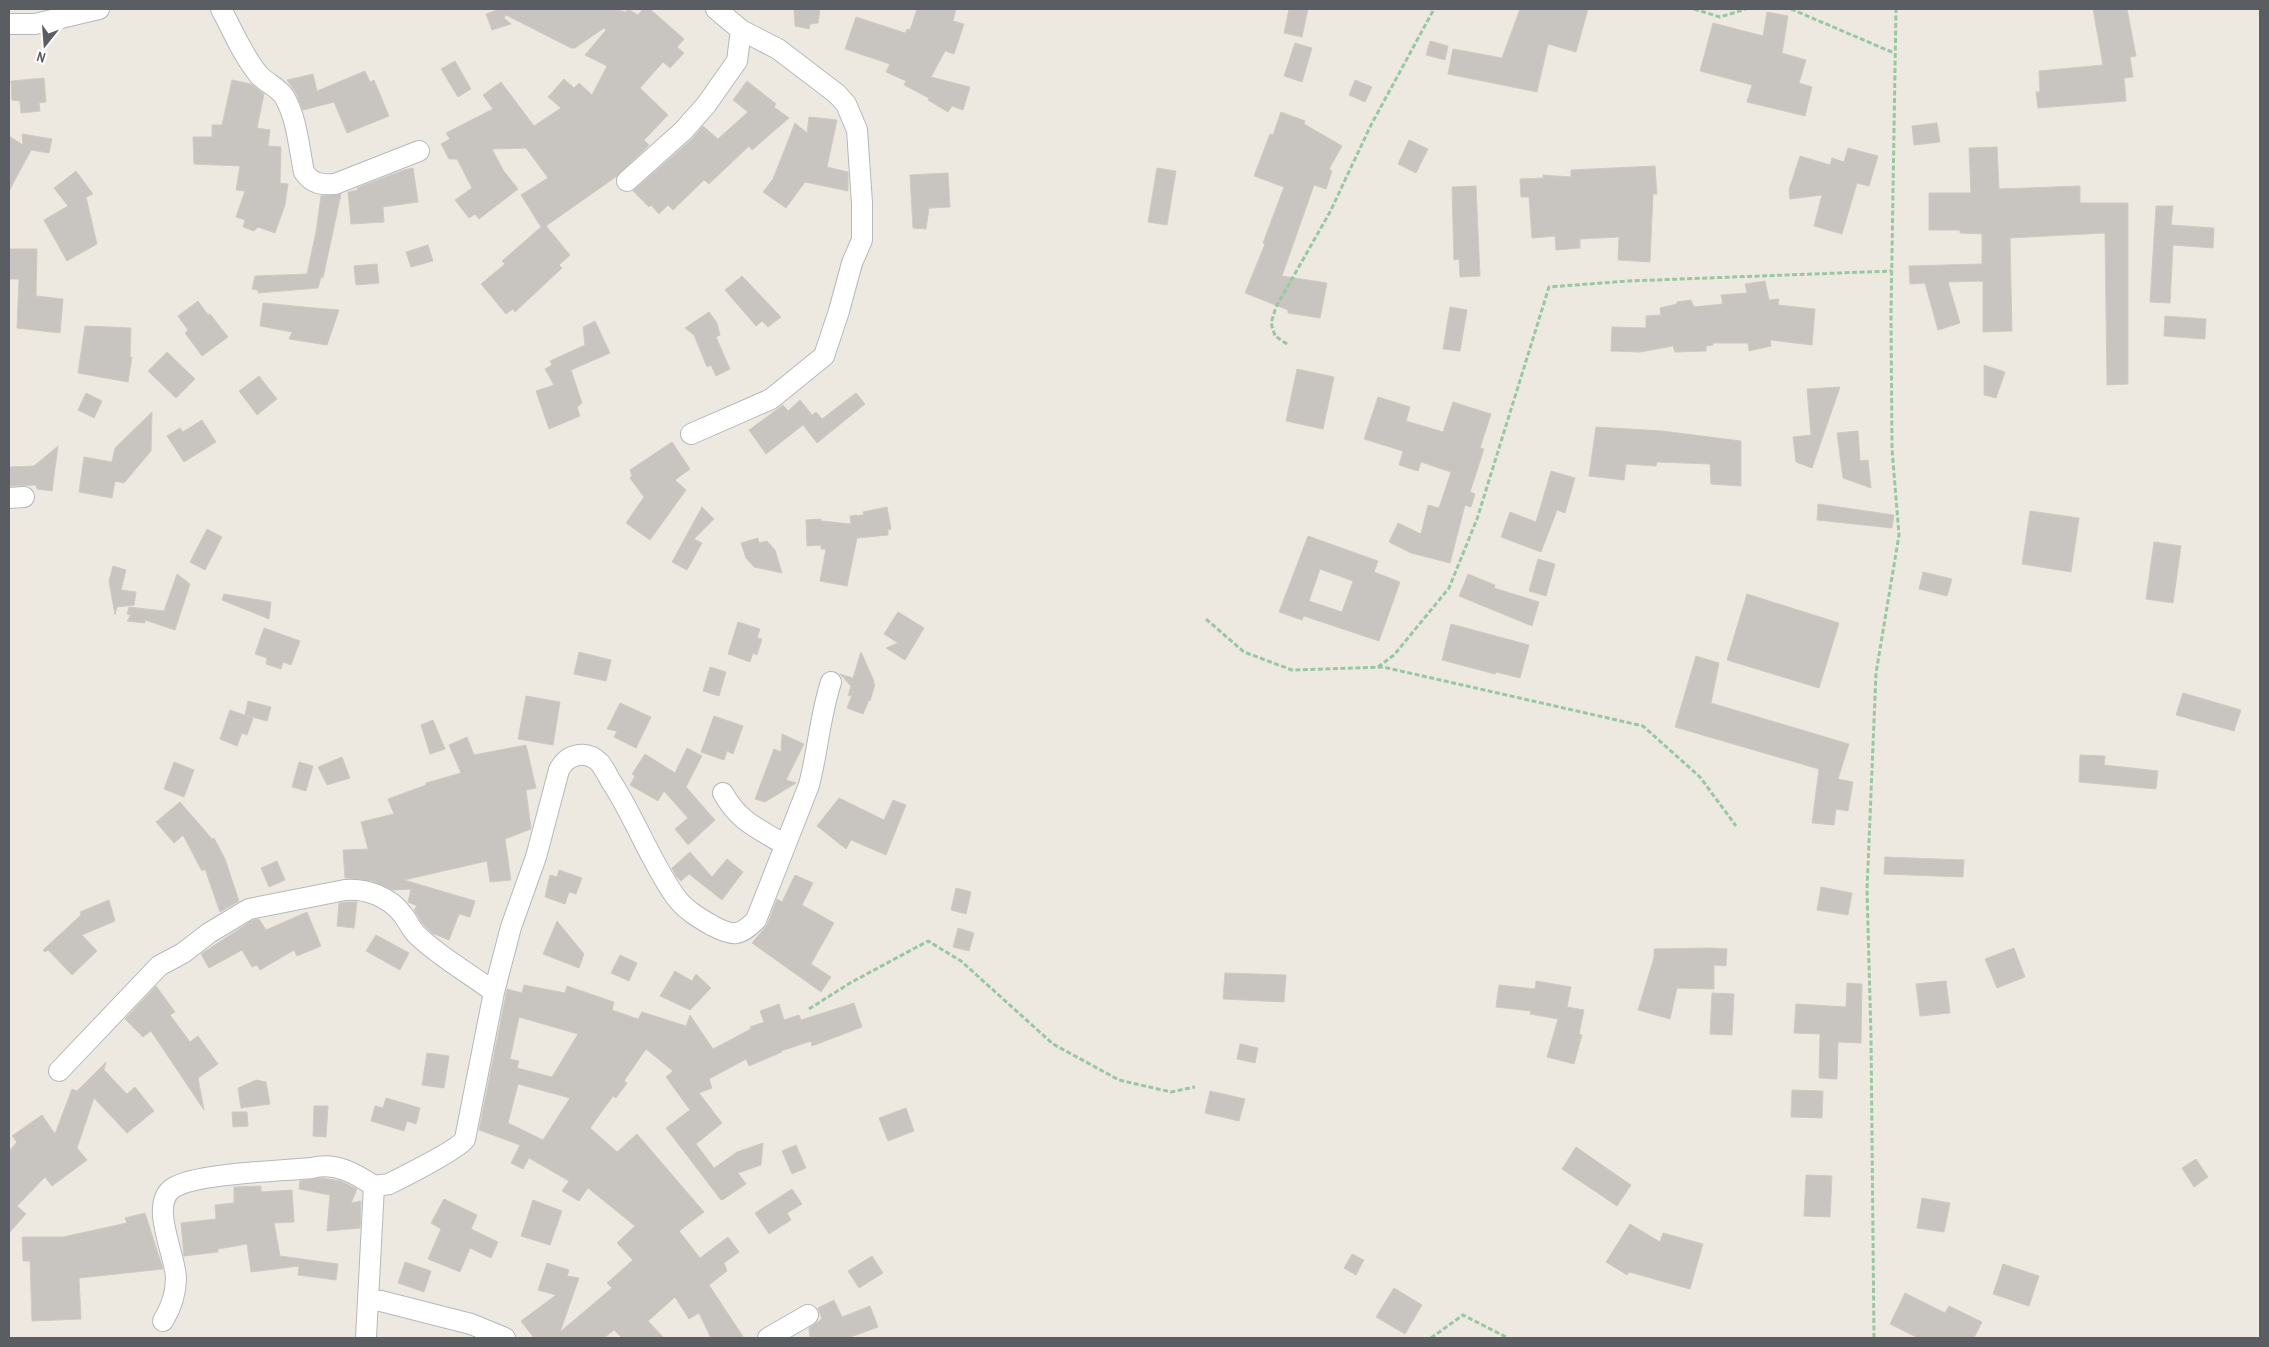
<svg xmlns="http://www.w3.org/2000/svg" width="2269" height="1347" font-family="'Archivo Narrow',sans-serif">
  <rect width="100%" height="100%" fill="#ede9e1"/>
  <path fill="#c8c4bf" stroke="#d1cac0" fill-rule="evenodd" d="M 495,9 L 613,9 L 626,12 L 628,9 L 638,15 L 643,9 L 650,9 L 684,39 L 677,47 L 684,53 L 670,68 L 663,62 L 640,88 L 668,115 L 644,140 L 649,145 L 617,176 L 546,226 L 570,255 L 559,265 L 562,268 L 515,312 L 513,309 L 506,314 L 481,284 L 505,264 L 502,261 L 541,227 L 521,195 L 548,178 L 526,148 L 492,149 L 503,170 L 518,189 L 479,219 L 475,214 L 469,218 L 455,200 L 472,188 L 457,159 L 449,159 L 441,144 L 450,139 L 446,133 L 493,109 L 483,95 L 501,82 L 534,126 L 561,108 L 548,97 L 564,79 L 574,88 L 579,83 L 592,95 L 607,66 L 585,55 L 606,30 L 604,28 L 575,48 L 571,48 L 506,15 L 504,18 L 511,24 L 492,30 L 486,14 L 497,10 Z
    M 794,9 L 820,9 L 818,23 L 810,24 L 809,29 L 795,26 Z
    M 917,9 L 956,9 L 953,21 L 964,24 L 954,54 L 945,51 L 931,77 L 970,87 L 963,110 L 952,106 L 948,112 L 928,100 L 929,98 L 904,85 L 906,81 L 886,72 L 890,64 L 845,49 L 856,17 L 905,33 L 907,29 L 910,30 Z
    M 1289,9 L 1308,9 L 1302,37 L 1284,33 Z
    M 1520,9 L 1588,9 L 1576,52 L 1548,44 L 1537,92 L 1448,74 L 1453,49 L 1502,58 Z
    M 2093,9 L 2127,9 L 2136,56 L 2130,57 L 2133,77 L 2124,78 L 2126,101 L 2038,108 L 2036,92 L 2040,92 L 2039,71 L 2103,65 Z
    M 1767,12 L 1788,16 L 1782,53 L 1806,60 L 1799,83 L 1812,87 L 1805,116 L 1747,102 L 1752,85 L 1700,71 L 1713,23 L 1763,36 Z
    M 1430,41 L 1448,46 L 1445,60 L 1426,55 Z
    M 1295,43 L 1312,48 L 1302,82 L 1284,76 Z
    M 455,61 L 471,89 L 458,97 L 441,69 Z
    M 365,71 L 370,82 L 374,80 L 389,116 L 347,133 L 334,102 L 303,110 L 296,93 L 287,80 L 313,74 L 317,91 Z
    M 44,78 L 46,102 L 39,103 L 40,111 L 21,113 L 20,101 L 12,100 L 11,81 Z
    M 232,80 L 251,84 L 264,94 L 257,128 L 270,130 L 268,146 L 281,147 L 280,183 L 288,184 L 285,205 L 275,233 L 258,227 L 254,231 L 243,227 L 245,220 L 236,217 L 245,191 L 236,190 L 240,166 L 194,164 L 193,137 L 212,137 L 212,125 L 222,125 Z
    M 1355,80 L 1372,87 L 1365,102 L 1349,95 Z
    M 747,81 L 776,104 L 774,107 L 789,118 L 752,150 L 749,146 L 709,184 L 704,180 L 673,210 L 668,205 L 659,214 L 651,205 L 649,207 L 633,191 L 691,140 L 703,126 L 718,139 L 748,112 L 733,100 Z
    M 1281,112 L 1305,121 L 1304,124 L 1342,146 L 1329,169 L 1332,171 L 1326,189 L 1314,185 L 1282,276 L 1327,283 L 1320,318 L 1288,313 L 1288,310 L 1245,293 L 1265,244 L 1263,243 L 1284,187 L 1254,176 L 1270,134 L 1273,135 Z
    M 809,117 L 837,120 L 827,167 L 848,172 L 848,191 L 805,182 L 786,208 L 763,192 L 773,179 L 795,123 L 807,133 Z
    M 1937,123 L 1940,142 L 1914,145 L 1912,126 Z
    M 22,134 L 52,139 L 49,153 L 31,150 L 9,191 L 9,136 L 23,145 Z
    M 1409,140 L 1428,149 L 1416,173 L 1398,164 Z
    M 1997,147 L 1999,189 L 2080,186 L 2080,203 L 2128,203 L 2128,384 L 2107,385 L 2105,233 L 2010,238 L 2012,331 L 1983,332 L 1983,281 L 1948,282 L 1960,323 L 1938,330 L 1925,283 L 1910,284 L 1909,266 L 1982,264 L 1982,234 L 1960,233 L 1960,230 L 1929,230 L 1929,193 L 1971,193 L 1969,148 Z
    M 1848,148 L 1878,156 L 1869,186 L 1857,183 L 1842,234 L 1814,226 L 1822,195 L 1790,199 L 1789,190 L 1800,156 L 1830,165 L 1832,158 L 1844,162 Z
    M 1655,166 L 1657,194 L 1653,194 L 1650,262 L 1618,260 L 1619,237 L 1580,239 L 1580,248 L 1556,250 L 1555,236 L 1532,238 L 1529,197 L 1521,197 L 1520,179 L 1543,178 L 1543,175 L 1571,177 L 1571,170 Z
    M 413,168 L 418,202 L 383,207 L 384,222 L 351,224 L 348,192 L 358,190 L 357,188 L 404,170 Z
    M 1157,168 L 1176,171 L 1167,225 L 1148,222 Z
    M 76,171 L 93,194 L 86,197 L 97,244 L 67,261 L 44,220 L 68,206 L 54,188 Z
    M 948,173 L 950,207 L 929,208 L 926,229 L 913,228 L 910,175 Z
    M 1476,186 L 1480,276 L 1460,277 L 1459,259 L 1454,260 L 1452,187 Z
    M 341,194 L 323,278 L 321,277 L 318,288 L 258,293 L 258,290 L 252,289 L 255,276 L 307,274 L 316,232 L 321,196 Z
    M 2156,206 L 2173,206 L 2171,225 L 2214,228 L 2213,248 L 2173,245 L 2170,303 L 2150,302 Z
    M 428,245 L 433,261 L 411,267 L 406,252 Z
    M 9,249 L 37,249 L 36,296 L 63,299 L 60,333 L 17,328 L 19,279 L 9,279 Z
    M 377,264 L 379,283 L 356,285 L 354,266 Z
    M 742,276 L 781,317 L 768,327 L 762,321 L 756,326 L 725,290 Z
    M 1765,281 L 1769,300 L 1779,299 L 1778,305 L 1815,309 L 1812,345 L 1770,340 L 1771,346 L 1749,351 L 1748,343 L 1713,343 L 1713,345 L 1706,346 L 1706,351 L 1675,352 L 1673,346 L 1640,352 L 1611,351 L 1612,327 L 1646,328 L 1646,316 L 1661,315 L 1660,308 L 1677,304 L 1677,302 L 1691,300 L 1694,307 L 1723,304 L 1721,295 L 1747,293 L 1745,284 Z
    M 198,301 L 208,315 L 210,314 L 228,337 L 202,356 L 185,333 L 188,330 L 178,316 Z
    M 263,303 L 304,307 L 339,310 L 327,345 L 289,339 L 292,332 L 260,326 Z
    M 1450,307 L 1467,310 L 1460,351 L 1443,349 Z
    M 709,312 L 717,323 L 720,335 L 716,337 L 730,369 L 716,376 L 711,365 L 707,367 L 694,335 L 685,328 Z
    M 2165,316 L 2206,319 L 2205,339 L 2164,336 Z
    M 595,321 L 610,353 L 571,370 L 582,403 L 577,407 L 580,416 L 549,429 L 536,391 L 554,385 L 545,369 L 552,365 L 550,361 L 585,345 L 583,327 Z
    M 85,326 L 131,328 L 130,357 L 132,357 L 128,382 L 78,373 Z
    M 167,352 L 195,379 L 176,398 L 148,371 Z
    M 1984,365 L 2005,372 L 1996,398 L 1984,395 Z
    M 1297,369 L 1334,377 L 1323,429 L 1286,421 Z
    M 259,376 L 277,399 L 257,415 L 239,391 Z
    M 1840,387 L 1812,468 L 1796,462 L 1793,437 L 1811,435 L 1807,389 Z
    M 86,393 L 102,401 L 94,418 L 78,410 Z
    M 856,393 L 865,404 L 817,443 L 803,425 L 766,454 L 749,430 L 783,405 L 788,411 L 800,400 L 812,415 L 816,412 L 822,419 Z
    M 1378,397 L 1410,407 L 1406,421 L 1443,432 L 1453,402 L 1491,414 L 1480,448 L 1484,449 L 1470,492 L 1475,494 L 1471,507 L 1465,505 L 1450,563 L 1411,553 L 1389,542 L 1398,523 L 1421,534 L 1428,505 L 1439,508 L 1451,472 L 1421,462 L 1418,471 L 1399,465 L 1403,451 L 1364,439 Z
    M 152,412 L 151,451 L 124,483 L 115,481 L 112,498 L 79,492 L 84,457 L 112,462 L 115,448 Z
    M 202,420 L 216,442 L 184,462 L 167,436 L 180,428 L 183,432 Z
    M 1596,427 L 1662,431 L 1741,441 L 1741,486 L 1711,484 L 1710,464 L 1657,462 L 1656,466 L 1626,464 L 1624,480 L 1589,476 Z
    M 1858,431 L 1860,461 L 1868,460 L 1871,488 L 1843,478 L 1837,433 Z
    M 672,442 L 690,469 L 675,480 L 686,490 L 650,540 L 626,523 L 644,497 L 630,478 L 632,476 L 630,470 Z
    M 58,446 L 52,491 L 37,489 L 36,485 L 10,486 L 9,467 L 34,466 Z
    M 1551,471 L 1575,478 L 1565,513 L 1557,510 L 1541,552 L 1501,537 L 1510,512 L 1536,522 Z
    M 1818,504 L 1894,515 L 1892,528 L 1817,520 Z
    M 702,507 L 714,519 L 694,539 L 702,543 L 687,570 L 672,562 Z
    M 887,507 L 891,529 L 888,530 L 888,535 L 857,538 L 847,586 L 820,581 L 826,549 L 821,549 L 821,545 L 807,546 L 806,520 L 821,519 L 821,521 L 851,524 L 850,516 L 864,515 L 863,512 Z
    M 2030,511 L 2079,518 L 2071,572 L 2022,564 Z
    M 207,529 L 222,537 L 205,570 L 190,562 Z
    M 1308,536 L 1378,561 L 1374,572 L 1400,582 L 1379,641 L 1304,616 L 1302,620 L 1279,612 ZM 1320,569 L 1353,581 L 1342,612 L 1309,601 Z
    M 758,538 L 759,543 L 767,541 L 775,550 L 782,573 L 754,567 L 746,558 L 741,543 Z
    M 2154,542 L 2181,546 L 2173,603 L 2146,599 Z
    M 1538,559 L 1555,564 L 1546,596 L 1529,591 Z
    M 113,566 L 126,570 L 121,590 L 136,592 L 134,605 L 117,607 L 115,615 L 109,581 Z
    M 1923,572 L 1952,579 L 1947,596 L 1919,589 Z
    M 177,574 L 190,584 L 175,630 L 145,620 L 145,623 L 127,621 L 131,615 L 127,614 L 129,607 L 164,611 Z
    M 1468,574 L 1495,585 L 1494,588 L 1539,602 L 1532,626 L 1459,596 Z
    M 224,594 L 271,602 L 269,619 L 222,600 Z
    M 1747,594 L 1839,623 L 1819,688 L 1727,660 Z
    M 898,612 L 924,628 L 905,660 L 886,648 L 898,643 L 884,634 Z
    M 738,622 L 760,629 L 757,638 L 762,639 L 757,655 L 753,653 L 750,662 L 728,654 Z
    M 1451,624 L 1529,645 L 1520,678 L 1496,672 L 1495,674 L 1442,660 Z
    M 264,628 L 300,641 L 291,665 L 283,662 L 281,669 L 266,664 L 267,658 L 255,654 Z
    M 579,652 L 611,660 L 606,681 L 574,674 Z
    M 861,652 L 874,681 L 873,684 L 875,684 L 870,701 L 869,700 L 863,714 L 847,708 L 852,695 L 848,696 L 851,686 L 840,674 L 853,678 Z
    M 1696,656 L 1719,663 L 1711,703 L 1849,744 L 1838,779 L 1853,782 L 1848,811 L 1836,809 L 1834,825 L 1812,823 L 1819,769 L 1675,727 Z
    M 710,667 L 726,672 L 719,696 L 703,691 Z
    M 2183,693 L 2241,710 L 2234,731 L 2176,715 Z
    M 526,696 L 560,702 L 553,745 L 518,739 Z
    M 248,701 L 271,707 L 267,721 L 245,715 Z
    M 620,703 L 651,717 L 636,748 L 614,737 L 617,731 L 607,729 Z
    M 230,710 L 253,718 L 247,735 L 242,733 L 237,746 L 220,739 Z
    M 714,716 L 743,726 L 733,754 L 727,751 L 724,760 L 701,752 Z
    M 433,720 L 445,749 L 430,754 L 421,725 Z
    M 782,734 L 804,744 L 786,780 L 796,783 L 765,802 L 755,799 L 774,749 L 781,752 Z
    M 467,737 L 474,755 L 526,745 L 536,788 L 526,790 L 531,829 L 505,839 L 511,880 L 490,882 L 487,861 L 404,880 L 475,901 L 470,917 L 459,914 L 449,940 L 432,933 L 423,924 L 414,910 L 417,906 L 408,902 L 411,889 L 393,890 L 372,881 L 345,878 L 343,850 L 368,849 L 361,822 L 394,814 L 388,799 L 426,785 L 426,783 L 461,773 L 449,745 Z
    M 687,748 L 702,756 L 686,787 L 715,820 L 688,845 L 675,829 L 688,818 L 664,791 L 658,801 L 630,785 L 635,776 L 632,774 L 645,754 L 675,773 Z
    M 2080,755 L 2105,756 L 2104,765 L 2158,771 L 2156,789 L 2079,782 Z
    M 342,757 L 350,778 L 327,785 L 318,767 Z
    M 174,762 L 194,770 L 184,797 L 164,789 Z
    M 299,762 L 313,766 L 306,791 L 292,787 Z
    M 839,798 L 884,820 L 893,800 L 906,805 L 886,855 L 851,840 L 846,849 L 817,826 Z
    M 180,802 L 212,839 L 214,838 L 225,859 L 239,901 L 220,912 L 205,869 L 202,871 L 183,835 L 174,843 L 156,822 Z
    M 690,852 L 712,877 L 727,859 L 743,872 L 722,900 L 689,874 L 681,881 L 676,876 L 672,868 Z
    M 1885,857 L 1964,860 L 1963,877 L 1884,874 Z
    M 277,861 L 285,880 L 269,887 L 261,868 Z
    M 559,870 L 582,878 L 576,894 L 569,892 L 565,904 L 545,897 L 550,875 L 557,877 Z
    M 795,875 L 813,883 L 802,905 L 834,923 L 811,964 L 831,977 L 821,992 L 752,943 L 767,925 L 777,899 L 782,902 Z
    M 1821,887 L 1852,893 L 1848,915 L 1817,910 Z
    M 956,888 L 971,892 L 966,914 L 951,910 Z
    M 109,900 L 115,921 L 82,935 L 97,951 L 72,975 L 48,950 L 45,952 L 43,950 L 81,915 L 80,912 Z
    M 346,902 L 357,902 L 354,928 L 337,926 L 339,903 Z
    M 307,912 L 321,946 L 297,956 L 294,950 L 260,970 L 257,965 L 252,967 L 242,950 L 209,968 L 201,954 L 253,920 L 259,919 L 266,930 Z
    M 557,921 L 584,954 L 579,968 L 543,954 Z
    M 958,928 L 974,933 L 969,951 L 953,947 Z
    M 376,935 L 409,953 L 400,970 L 366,951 Z
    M 1710,948 L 1727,949 L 1726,966 L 1714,965 L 1714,989 L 1677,988 L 1670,1019 L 1638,1010 L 1654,958 L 1654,949 Z
    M 2014,948 L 2025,977 L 1997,988 L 1985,959 Z
    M 620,955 L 637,963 L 629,981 L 611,973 Z
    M 675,971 L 692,981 L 696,974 L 711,988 L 690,1010 L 660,996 Z
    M 1225,973 L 1286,975 L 1284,1002 L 1223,999 Z
    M 1536,981 L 1571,987 L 1567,1007 L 1584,1010 L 1579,1034 L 1582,1035 L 1574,1064 L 1547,1057 L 1558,1019 L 1530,1014 L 1531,1011 L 1496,1007 L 1499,985 L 1535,989 Z
    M 1946,981 L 1950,1013 L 1920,1016 L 1916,984 Z
    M 1847,983 L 1862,984 L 1861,1043 L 1838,1042 L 1837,1079 L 1819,1078 L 1820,1034 L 1794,1033 L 1796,1004 L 1846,1007 Z
    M 524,985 L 565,993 L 567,986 L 614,1002 L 612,1010 L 638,1019 L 642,1012 L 686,1026 L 690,1015 L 713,1049 L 751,1029 L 750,1027 L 764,1022 L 760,1011 L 779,1004 L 784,1020 L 799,1015 L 801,1020 L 854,1003 L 862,1027 L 812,1046 L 811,1041 L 781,1051 L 782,1052 L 749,1066 L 746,1059 L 709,1079 L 712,1088 L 699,1093 L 722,1123 L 696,1144 L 714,1168 L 737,1152 L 763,1143 L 761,1165 L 738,1173 L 746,1184 L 724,1199 L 721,1200 L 666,1128 L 690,1110 L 666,1077 L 673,1071 L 646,1049 L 624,1081 L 627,1083 L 616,1098 L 613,1096 L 590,1128 L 617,1152 L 637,1134 L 704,1212 L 679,1231 L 700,1258 L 728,1237 L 739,1252 L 724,1263 L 727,1271 L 709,1285 L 744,1338 L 711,1338 L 699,1313 L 689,1319 L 675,1297 L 648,1321 L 664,1338 L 622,1338 L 614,1330 L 604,1338 L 534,1338 L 521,1321 L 556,1295 L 538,1290 L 547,1263 L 569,1270 L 567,1276 L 579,1278 L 560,1332 L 612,1288 L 607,1283 L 633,1260 L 617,1243 L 635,1226 L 588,1188 L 579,1201 L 562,1191 L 569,1181 L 529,1158 L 523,1169 L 511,1163 L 520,1145 L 479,1130 L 507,989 L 522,993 ZM 519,1017 L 578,1034 L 552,1077 L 517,1068 L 519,1061 L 510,1059 ZM 518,1084 L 570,1098 L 543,1140 L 508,1123 Z
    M 156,986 L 175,1012 L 170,1015 L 190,1042 L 198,1036 L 218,1064 L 198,1078 L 204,1110 L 151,1031 L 143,1037 L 125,1019 Z
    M 1712,993 L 1734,994 L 1732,1035 L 1710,1034 Z
    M 1240,1044 L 1258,1048 L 1255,1063 L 1237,1059 Z
    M 427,1053 L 449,1056 L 444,1088 L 422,1085 Z
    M 106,1062 L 104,1070 L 127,1094 L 135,1087 L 154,1111 L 127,1133 L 94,1098 L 77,1148 L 87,1160 L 52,1186 L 45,1177 L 17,1206 L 26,1214 L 9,1233 L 9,1151 L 17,1142 L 12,1136 L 42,1115 L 55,1134 L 72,1089 L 77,1091 Z
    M 256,1080 L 266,1082 L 270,1104 L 241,1108 L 238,1088 Z
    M 1792,1090 L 1823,1091 L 1822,1118 L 1791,1117 Z
    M 1210,1091 L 1245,1099 L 1239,1121 L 1205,1113 Z
    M 386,1098 L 420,1108 L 416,1124 L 407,1121 L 404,1131 L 371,1121 L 375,1106 L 383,1108 Z
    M 314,1106 L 328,1106 L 326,1137 L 313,1136 Z
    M 906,1108 L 914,1131 L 888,1141 L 879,1118 Z
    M 232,1112 L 247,1112 L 248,1126 L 233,1127 Z
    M 796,1145 L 806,1168 L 792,1174 L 782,1151 Z
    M 1576,1147 L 1631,1185 L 1617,1206 L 1562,1169 Z
    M 2196,1159 L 2208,1177 L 2194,1187 L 2182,1168 Z
    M 1806,1175 L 1832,1176 L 1830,1217 L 1804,1216 Z
    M 322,1178 L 341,1181 L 357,1189 L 351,1203 L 361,1201 L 360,1228 L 327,1231 L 330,1195 L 299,1189 L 300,1181 Z
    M 261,1186 L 261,1192 L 292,1190 L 294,1222 L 274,1223 L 280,1256 L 338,1264 L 336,1280 L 298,1275 L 299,1266 L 251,1272 L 247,1244 L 218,1249 L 218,1252 L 184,1256 L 181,1223 L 216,1219 L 215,1205 L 234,1203 L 234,1187 Z
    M 792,1189 L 802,1204 L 787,1213 L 791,1220 L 769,1234 L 755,1213 Z
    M 1922,1198 L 1950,1203 L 1944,1232 L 1917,1228 Z
    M 444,1199 L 477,1215 L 471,1229 L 498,1242 L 491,1258 L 470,1248 L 460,1272 L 428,1259 L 441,1229 L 431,1223 Z
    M 533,1200 L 562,1211 L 550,1245 L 521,1236 Z
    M 145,1213 L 163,1269 L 79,1278 L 81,1319 L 32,1321 L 30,1261 L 23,1261 L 22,1237 L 63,1237 L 127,1223 L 125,1218 Z
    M 1630,1224 L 1660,1242 L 1663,1233 L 1703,1244 L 1690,1289 L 1629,1272 L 1627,1275 L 1606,1262 Z
    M 1352,1254 L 1364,1260 L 1356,1275 L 1344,1268 Z
    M 872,1256 L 883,1273 L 859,1288 L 848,1271 Z
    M 405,1262 L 431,1271 L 424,1292 L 398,1283 Z
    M 2003,1264 L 2039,1276 L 2029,1306 L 1993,1294 Z
    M 1394,1288 L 1422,1305 L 1405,1334 L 1376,1317 Z
    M 1905,1293 L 1945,1313 L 1949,1306 L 1982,1322 L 1974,1338 L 1918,1338 L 1890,1324 Z
    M 834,1300 L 842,1317 L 870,1306 L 878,1327 L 848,1338 L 810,1338 L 809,1328 L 822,1319 L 818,1308 Z"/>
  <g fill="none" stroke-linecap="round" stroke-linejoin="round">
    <g stroke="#b4b8bc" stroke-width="22">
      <path id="minor" d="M 221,9 C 233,31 243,56 259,75 C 267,84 279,87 285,98 C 297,119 299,148 304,172 C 312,184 322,185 335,184 L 419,151
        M 9,24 L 35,24 L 99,9
        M 627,181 L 683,131 L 706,105 L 737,61 L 741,30
        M 691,434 L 771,399 L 824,356 L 839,311 L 852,263 L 862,240 L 862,203 L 857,130 L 846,104 L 837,94 L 778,49 L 741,30 L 716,9
        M 9,498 L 24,497
        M 723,793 C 739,822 758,828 785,845
        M 59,1071 L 159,966 L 183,953 L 209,933 L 249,909 L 345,890 C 366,888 390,897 403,915 C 408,921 411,929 416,934 C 438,956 469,973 494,992
        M 369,1298 L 471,1324 L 505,1338
        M 163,1321 C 171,1308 176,1293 176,1278 C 175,1253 149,1204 173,1188 C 195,1173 283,1171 312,1168 C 335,1162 355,1173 374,1186
        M 366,1338 L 374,1186 C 378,1185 385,1185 389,1184 C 403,1177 459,1149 465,1139 L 494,992 L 511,927 L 536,857 L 559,770 C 567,754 586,749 600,763 C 605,769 609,779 614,786 C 636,821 651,862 675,896 C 685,910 699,918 713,926 C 734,937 740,936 756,920 L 809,785 C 818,750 820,716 831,682
        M 768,1338 L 808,1315"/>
    </g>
    <path stroke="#98c8a1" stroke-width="3" stroke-dasharray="5 2.5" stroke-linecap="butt" d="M 1694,9 L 1720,17 L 1746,9
      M 1791,9 L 1894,53
      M 1287,344 L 1275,336 L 1271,323 L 1276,307 L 1330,212 L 1371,125 L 1434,9
      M 1206,619 L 1244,652 L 1292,670 L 1383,667 L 1643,726 L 1700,777 L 1736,826
      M 1378,667 L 1394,655 L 1449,588 L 1477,519 L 1549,287 L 1628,281 L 1892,271
      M 809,1009 L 850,983 L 928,941 L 961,961 L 1053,1044 L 1119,1080 L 1171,1092 L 1195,1087
      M 1431,1338 L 1463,1315 L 1508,1338
      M 1874,1338 L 1871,1036 L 1867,890 L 1876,673 L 1899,535 L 1892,449 L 1891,314 L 1896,9"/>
    <use href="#minor" stroke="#fff" stroke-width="20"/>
  </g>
  <rect width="2269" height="1347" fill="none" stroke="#5a5e62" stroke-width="20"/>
  <g transform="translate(45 45) rotate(197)" stroke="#ffffff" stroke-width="4" paint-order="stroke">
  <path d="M0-4L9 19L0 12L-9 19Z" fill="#5a5e62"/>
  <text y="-8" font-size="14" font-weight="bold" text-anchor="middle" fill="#5a5e62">N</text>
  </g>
</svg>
